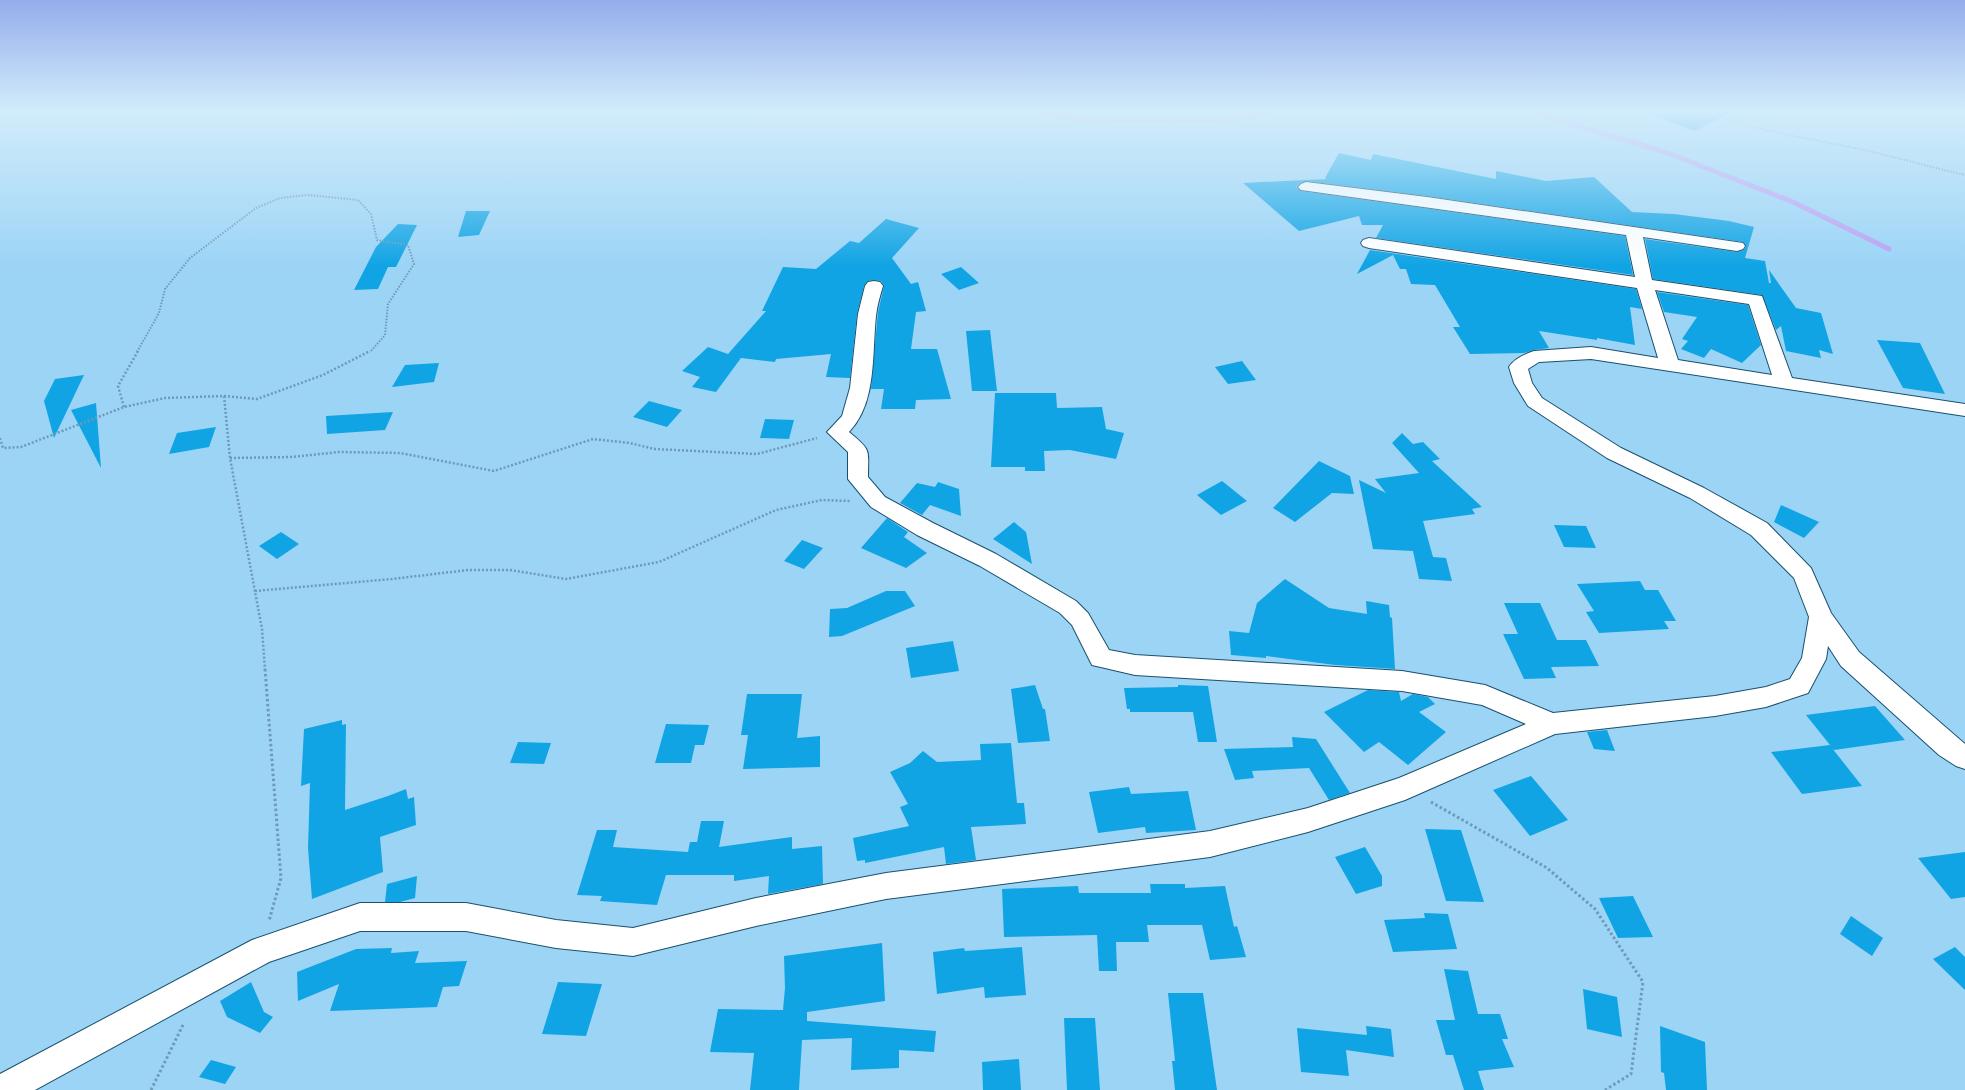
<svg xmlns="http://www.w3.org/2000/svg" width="1965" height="1090" font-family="'Fira Sans',sans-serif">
  <rect width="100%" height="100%" fill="#9cd4f6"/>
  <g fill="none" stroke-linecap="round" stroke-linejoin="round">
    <path stroke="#b9a3f3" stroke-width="5" d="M 1040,112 L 1080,119 L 1182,120 L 1237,119 L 1273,112
      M 1533,112 L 1668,153 L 1793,202 L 1889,249"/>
  </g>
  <path fill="#11a4e4" d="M 1650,112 L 1731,112 L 1695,131 L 1650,114 Z
    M 1339,153 L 1371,160 L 1373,154 L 1496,179 L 1496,171 L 1546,181 L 1594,177 L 1632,212 L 1674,214 L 1729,221 L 1754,227 L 1745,258 L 1765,261 L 1769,283 L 1771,283 L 1769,270 L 1796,308 L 1821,313 L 1833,354 L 1819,350 L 1821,358 L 1786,351 L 1781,326 L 1776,330 L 1762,295 L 1653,279 L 1645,239 L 1737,252 L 1743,250 L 1746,247 L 1743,242 L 1427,196 L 1306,181 L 1300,183 L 1296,187 L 1301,191 L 1625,236 L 1633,275 L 1376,238 L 1383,225 L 1362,225 L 1359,216 L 1299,231 L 1243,183 L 1327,179 L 1325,178 Z
    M 466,211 L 490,211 L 479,235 L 458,237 Z
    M 886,219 L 919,228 L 892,258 L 911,284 L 918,282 L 926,311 L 916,312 L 911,349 L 937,349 L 951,399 L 916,400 L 915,409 L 881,409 L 884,389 L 871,389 L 878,312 L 884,286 L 881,281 L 874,280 L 868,281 L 864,286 L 857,314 L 850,378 L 826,377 L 831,354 L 776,359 L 775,362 L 741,358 L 716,392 L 692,387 L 700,377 L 682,371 L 708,347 L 728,354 L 766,311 L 762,311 L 783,267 L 816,269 L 850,241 L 859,243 Z
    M 398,224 L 417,225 L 396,267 L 388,267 L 378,289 L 354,290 L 376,247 Z
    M 1370,250 L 1636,289 L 1642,309 L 1630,307 L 1635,345 L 1597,338 L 1597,340 L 1539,331 L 1549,348 L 1534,350 L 1524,353 L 1470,354 L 1453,327 L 1460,327 L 1435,285 L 1411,284 L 1406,269 L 1400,269 L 1393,255 L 1357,274 Z
    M 961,267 L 979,283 L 959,290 L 941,274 Z
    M 1657,292 L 1748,305 L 1761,345 L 1742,363 L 1711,349 L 1704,358 L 1681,349 L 1688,341 L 1682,339 L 1697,317 L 1664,312 Z
    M 990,330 L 997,391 L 972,391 L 966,331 Z
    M 1877,340 L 1920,343 L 1945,394 L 1903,388 Z
    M 1242,361 L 1256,380 L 1228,384 L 1215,367 Z
    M 439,363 L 434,382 L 392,387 L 405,365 Z
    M 84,375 L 54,438 L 44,401 L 55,379 Z
    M 995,393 L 1056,393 L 1057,408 L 1102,407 L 1106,429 L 1124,433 L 1116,459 L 1070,450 L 1044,451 L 1045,471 L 1025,471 L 1025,467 L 991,467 Z
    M 649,401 L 682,410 L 667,427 L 633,417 Z
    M 96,403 L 101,468 L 71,410 Z
    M 393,412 L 385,430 L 327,434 L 326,416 Z
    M 765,419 L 794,420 L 789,439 L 760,438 Z
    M 216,427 L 209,447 L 169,454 L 177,433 Z
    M 1402,433 L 1413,444 L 1423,442 L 1440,459 L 1432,461 L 1482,507 L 1472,509 L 1475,514 L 1423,521 L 1433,557 L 1446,558 L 1452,581 L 1419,579 L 1413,551 L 1373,549 L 1359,480 L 1386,493 L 1375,479 L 1419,473 L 1392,443 Z
    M 1319,461 L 1350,476 L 1354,494 L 1332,493 L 1295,522 L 1273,508 Z
    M 1222,481 L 1247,501 L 1221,515 L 1197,495 Z
    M 938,482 L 959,489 L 961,516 L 930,505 L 922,515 L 900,503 L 917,483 L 935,487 Z
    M 1781,505 L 1819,522 L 1804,538 L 1774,522 Z
    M 887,518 L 908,532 L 904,537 L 927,553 L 906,568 L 861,548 Z
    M 1014,522 L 1026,532 L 1032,564 L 993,539 Z
    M 1554,525 L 1586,526 L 1596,548 L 1564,547 Z
    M 281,532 L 299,544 L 277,559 L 259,546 Z
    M 802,540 L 823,548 L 804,569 L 784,561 Z
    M 1285,579 L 1329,608 L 1367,614 L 1366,601 L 1389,605 L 1390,617 L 1392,618 L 1395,669 L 1335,665 L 1266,656 L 1266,658 L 1231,655 L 1229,631 L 1249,633 L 1257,603 Z
    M 1640,581 L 1645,590 L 1658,590 L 1676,621 L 1664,621 L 1669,629 L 1599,633 L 1586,612 L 1594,611 L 1577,584 Z
    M 886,591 L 905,591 L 915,606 L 842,636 L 829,637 L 830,609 L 847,608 Z
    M 1504,603 L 1540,603 L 1557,640 L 1586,640 L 1599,666 L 1551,667 L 1556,678 L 1524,679 L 1503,634 L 1518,634 Z
    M 953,641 L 959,671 L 911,678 L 906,648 Z
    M 1035,685 L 1043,709 L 1045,709 L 1050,741 L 1018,743 L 1011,689 Z
    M 1178,685 L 1208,686 L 1217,742 L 1198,742 L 1193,712 L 1130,712 L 1130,709 L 1127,709 L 1124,688 L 1178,687 Z
    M 1368,690 L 1399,692 L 1401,701 L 1413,694 L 1428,697 L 1435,704 L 1419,712 L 1446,732 L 1408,765 L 1379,742 L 1364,752 L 1324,712 Z
    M 747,694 L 802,694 L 797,738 L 820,736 L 820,767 L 743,769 L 748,735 L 741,735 Z
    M 1875,706 L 1905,740 L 1834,750 L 1832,748 L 1862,786 L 1802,794 L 1771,752 L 1830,745 L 1806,715 Z
    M 342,720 L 342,725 L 346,724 L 345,810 L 388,796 L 406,789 L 408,799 L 414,797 L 416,825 L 380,837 L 383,872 L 312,899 L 308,848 L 310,783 L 301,786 L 304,729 Z
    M 666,724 L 709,725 L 704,745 L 695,745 L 691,763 L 655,763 Z
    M 1607,730 L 1615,751 L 1594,749 L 1587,732 Z
    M 1292,737 L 1316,739 L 1350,793 L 1329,800 L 1309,768 L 1252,771 L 1254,778 L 1235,780 L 1224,749 L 1293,747 Z
    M 518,742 L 551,743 L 544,764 L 510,763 Z
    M 1011,743 L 1017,803 L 1024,803 L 1026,824 L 971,827 L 976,860 L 946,864 L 944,847 L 865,863 L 865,860 L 857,861 L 853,838 L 909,826 L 900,807 L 908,804 L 890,772 L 910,763 L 923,751 L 937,762 L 981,760 L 980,744 Z
    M 1531,776 L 1568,820 L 1530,836 L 1493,790 Z
    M 1129,787 L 1131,794 L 1188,791 L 1196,830 L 1146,833 L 1145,827 L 1098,833 L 1089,792 Z
    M 701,821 L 724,821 L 719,847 L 792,837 L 792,849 L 822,846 L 823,884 L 768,894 L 769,876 L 734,881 L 734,875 L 666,875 L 657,905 L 600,901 L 602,896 L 577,895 L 597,830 L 617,830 L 613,847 L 688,852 L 690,842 L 697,842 Z
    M 1425,829 L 1461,830 L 1484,902 L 1446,901 Z
    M 1365,847 L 1382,876 L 1382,886 L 1356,894 L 1335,857 Z
    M 1965,852 L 1965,897 L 1951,899 L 1918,858 Z
    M 417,876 L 415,898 L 400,902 L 385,902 L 387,884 Z
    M 1150,884 L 1185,884 L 1185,888 L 1225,886 L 1234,927 L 1237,926 L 1246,957 L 1210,960 L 1202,925 L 1147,925 L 1149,942 L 1116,942 L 1117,971 L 1099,971 L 1097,935 L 1004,937 L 1002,889 L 1078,886 L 1079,893 L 1151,893 Z
    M 1633,896 L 1653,937 L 1618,938 L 1599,898 Z
    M 1424,913 L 1448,914 L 1457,949 L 1393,952 L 1384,920 L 1425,918 Z
    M 1851,916 L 1883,938 L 1872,956 L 1840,934 Z
    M 882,943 L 885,1001 L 807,1012 L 807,1021 L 936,1031 L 934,1052 L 899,1050 L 899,1068 L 851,1070 L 852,1038 L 802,1040 L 799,1090 L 750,1090 L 754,1053 L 710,1052 L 718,1009 L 783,1010 L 785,988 L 784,956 Z
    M 1022,947 L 1026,995 L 985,998 L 984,987 L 937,994 L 933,952 L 964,948 L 965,951 Z
    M 1955,947 L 1965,957 L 1965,990 L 1933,959 Z
    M 392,948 L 391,953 L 419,951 L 415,963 L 467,961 L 459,986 L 443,987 L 437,1007 L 330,1011 L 339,984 L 298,1001 L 297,972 L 356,949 Z
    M 1444,969 L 1468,971 L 1478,1014 L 1500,1014 L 1508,1039 L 1502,1039 L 1514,1067 L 1478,1071 L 1484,1090 L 1464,1090 L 1453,1055 L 1446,1055 L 1436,1020 L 1455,1020 Z
    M 251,982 L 264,1012 L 273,1017 L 260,1033 L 227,1017 L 220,1001 Z
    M 558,982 L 602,984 L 586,1036 L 542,1034 Z
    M 1583,989 L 1617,997 L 1622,1037 L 1587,1029 Z
    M 1168,993 L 1203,993 L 1217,1090 L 1175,1090 L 1172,1061 L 1175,1061 Z
    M 1064,1018 L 1095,1018 L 1100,1090 L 1067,1090 Z
    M 1366,1026 L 1391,1029 L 1394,1057 L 1346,1050 L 1349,1076 L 1301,1072 L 1297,1028 L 1367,1035 Z
    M 1660,1026 L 1705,1042 L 1707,1090 L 1666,1090 L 1664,1073 L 1661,1072 Z
    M 1019,1059 L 1021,1090 L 983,1090 L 982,1062 Z
    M 211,1060 L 236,1067 L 225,1084 L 199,1077 Z"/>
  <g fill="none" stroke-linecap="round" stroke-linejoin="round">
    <g stroke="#19506d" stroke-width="2">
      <path id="minor" d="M 1306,182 L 1427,197 L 1743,243 L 1745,246 L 1743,249 L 1737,251 L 1643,237 L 1652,280 L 1762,296 L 1792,378 L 1965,404 L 1965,416 L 1591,359 L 1539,362 L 1528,369 L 1532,383 L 1542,398 L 1621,448 L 1704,488 L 1767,523 L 1811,568 L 1831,613 L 1859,652 L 1965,744 L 1965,769 L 1956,766 L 1939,755 L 1841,666 L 1828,646 L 1826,659 L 1808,693 L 1766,707 L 1715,716 L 1555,734 L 1405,800 L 1308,832 L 1210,857 L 886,899 L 756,926 L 633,956 L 556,948 L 466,931 L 360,931 L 269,962 L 35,1090 L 0,1090 L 0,1074 L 252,940 L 360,903 L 466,903 L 556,920 L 633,928 L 756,898 L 886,873 L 1210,831 L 1308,808 L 1399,778 L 1526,724 L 1482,705 L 1402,691 L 1135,675 L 1092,665 L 1072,625 L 1060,613 L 980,566 L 917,535 L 871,507 L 848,479 L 848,452 L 827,432 L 842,416 L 850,388 L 858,314 L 865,286 L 868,282 L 874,281 L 880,282 L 883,286 C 880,296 877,306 876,316 C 872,354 877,403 849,432 C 872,451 868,449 868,477 L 885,497 L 933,523 L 996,554 L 1076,601 L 1088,613 L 1109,650 L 1135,655 L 1402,671 L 1485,685 L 1553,713 L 1715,696 L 1766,687 L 1790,679 L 1802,658 L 1809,617 L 1794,578 L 1751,535 L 1690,498 L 1607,458 L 1528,406 L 1514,383 L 1509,367 C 1514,359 1525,354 1534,351 L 1591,347 L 1658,358 L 1637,288 L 1369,248 L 1363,246 L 1361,243 L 1363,240 L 1369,238 L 1635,277 L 1626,235 L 1301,190 L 1298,187 L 1301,184 ZM 1655,290 L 1749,304 L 1772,375 L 1678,360 Z"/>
    </g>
    <path stroke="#6d9bb7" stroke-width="2" stroke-dasharray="1.5 1.5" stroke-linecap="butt" d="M 1709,112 C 1754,131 1802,137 1850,147 C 1889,155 1926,166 1965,175
      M 137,352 L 159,313 L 165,289 L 190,258 L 256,208 L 280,198 L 308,195 L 358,200 L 371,214 L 377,240 L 408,245 L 414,264 L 388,304 L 385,335 L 370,352"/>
    <path stroke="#6d9bb7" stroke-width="2.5" stroke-dasharray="2 2" stroke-linecap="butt" d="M 224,396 L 257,399 L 323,375 L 370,351
      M 124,407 L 118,386 L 138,351
      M 0,438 L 3,448 L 21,447 L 124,407 L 165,398 L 224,396 L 230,458 L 262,629 L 265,670
      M 230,458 L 292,457 L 339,452 L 400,453 L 494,471 L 593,439 L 630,443 L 654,449 L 757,454 L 817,438
      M 255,591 L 392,579 L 468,570 L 510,570 L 566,579 L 659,562 L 776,510 L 822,500 L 850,501"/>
    <path stroke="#6d9bb7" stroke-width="3" stroke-dasharray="2.5 2.5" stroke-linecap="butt" d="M 265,669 L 281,878 L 269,921
      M 1431,802 L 1547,868 L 1595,909 L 1643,982 L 1631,1074 L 1605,1090
      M 151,1090 L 184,1023"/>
    <use href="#minor" fill="#fff" fill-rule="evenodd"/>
  </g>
  <linearGradient id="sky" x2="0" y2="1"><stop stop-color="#95adec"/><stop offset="0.42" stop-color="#d2ecfb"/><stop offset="1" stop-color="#d2ecfb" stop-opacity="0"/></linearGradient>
  <rect width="1965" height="265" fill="url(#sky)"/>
</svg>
